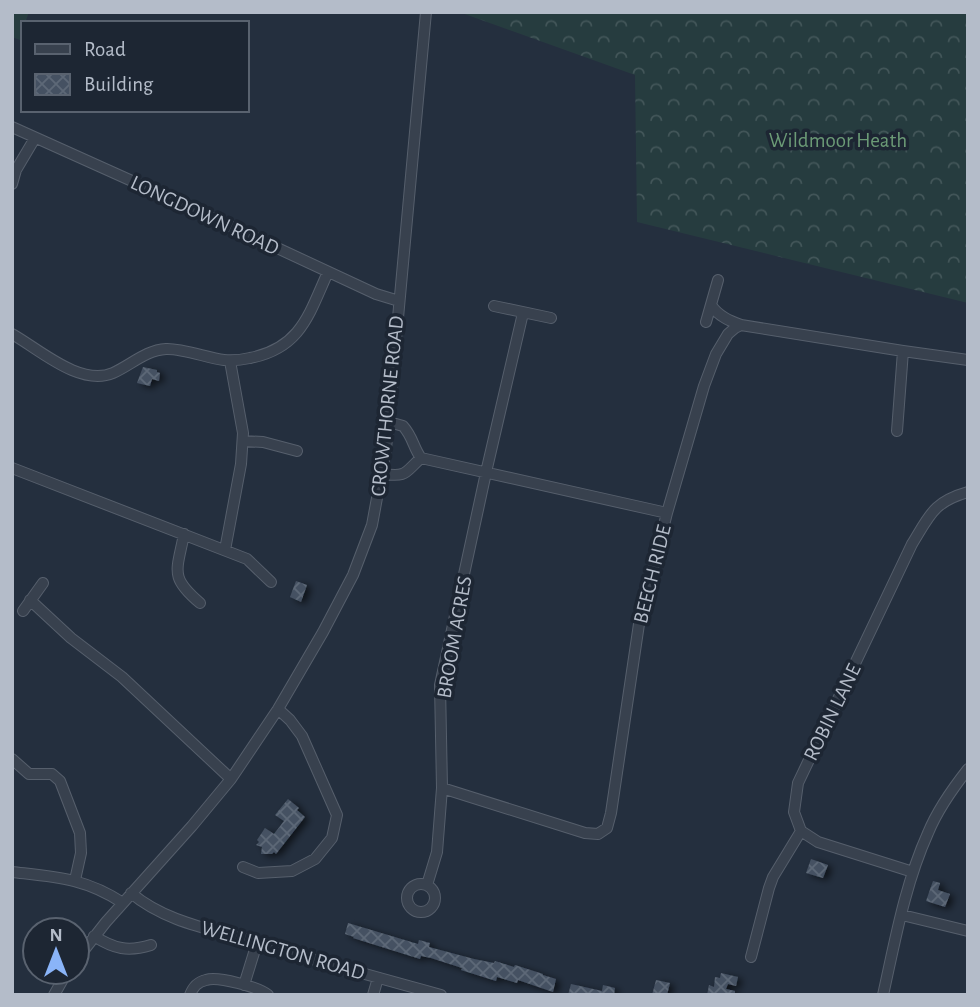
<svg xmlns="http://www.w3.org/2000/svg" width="980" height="1007" font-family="'Alegreya Sans',sans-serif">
  <defs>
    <pattern id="forest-crowns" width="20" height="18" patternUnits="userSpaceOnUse" patternTransform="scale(1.75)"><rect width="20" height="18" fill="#263c3f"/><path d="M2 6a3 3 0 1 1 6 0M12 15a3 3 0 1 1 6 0" fill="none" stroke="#435659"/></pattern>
    <pattern id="building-cross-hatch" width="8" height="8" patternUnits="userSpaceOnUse" patternTransform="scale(1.75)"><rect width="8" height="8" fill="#455162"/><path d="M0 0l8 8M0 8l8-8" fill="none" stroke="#5d6877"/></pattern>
    <filter id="shadow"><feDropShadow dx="4.5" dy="2.5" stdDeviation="3.5" flood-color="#0009"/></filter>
  </defs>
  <rect width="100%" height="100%" fill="#242f3e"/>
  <path fill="url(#forest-crowns)" d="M 12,12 L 29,12 L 25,23 L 23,23 L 23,31 L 20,40 L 12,37 Z
    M 459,12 L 968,12 L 968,303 L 637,222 L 635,75 Z"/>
  <path fill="url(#building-cross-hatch)" filter="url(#shadow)" d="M 143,367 L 157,370 L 157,372 L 160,373 L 159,381 L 152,379 L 150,386 L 137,383 Z
    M 296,581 L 307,585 L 301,602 L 290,597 Z
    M 288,799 L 299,808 L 297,810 L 305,817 L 276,854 L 274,852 L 272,854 L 261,854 L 262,847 L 256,845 L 259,842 L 257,840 L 265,828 L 274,834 L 284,821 L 275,815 Z
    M 811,859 L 828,865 L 823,878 L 806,873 Z
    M 933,881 L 940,883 L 938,890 L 950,894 L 945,907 L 926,901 Z
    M 348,923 L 418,944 L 419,940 L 430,943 L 429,947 L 474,959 L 494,963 L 495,961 L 514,967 L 515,965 L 543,974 L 543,975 L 556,979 L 553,992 L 518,980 L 517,983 L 497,977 L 496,981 L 461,970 L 462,968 L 431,958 L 421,956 L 420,959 L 353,938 L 354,937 L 345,934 Z
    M 721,973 L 738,977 L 736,986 L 728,984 L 726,989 L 735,991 L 735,995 L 707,995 L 709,985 L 714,987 L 715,977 L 720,978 Z
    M 656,980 L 670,983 L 667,995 L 652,995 Z
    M 571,984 L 602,991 L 603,985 L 615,988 L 614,995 L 568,995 Z"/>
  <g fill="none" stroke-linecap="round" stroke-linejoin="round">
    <g stroke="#565f6c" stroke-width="12">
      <path id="minor" d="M 12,127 L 172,199 L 376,294 L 399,301
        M 12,184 L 16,170 L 35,138
        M 711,305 C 718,316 730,321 741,325 L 903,351 L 968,360
        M 494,306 L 551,318
        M 706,322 L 718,280
        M 12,334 C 39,349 80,387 113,373 C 131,365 146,350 166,349 C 181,348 208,358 224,360 C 233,361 241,360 250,358 C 301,348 309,314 328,272
        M 389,422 L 403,426 C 413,437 413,447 421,458 L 667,513
        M 897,431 L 903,351
        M 243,441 L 263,442 L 297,451
        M 12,468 L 247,559 L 271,582
        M 383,474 C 408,477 404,473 421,458
        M 184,534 C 177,571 169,577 200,603
        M 225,550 L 241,464 L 243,433 L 230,361
        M 30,600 L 71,638 L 122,677 L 231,779
        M 23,611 L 43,583
        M 12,759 L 29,774 L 52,774 L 60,781 L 80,833 L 81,853 L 75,880
        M 442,788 L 585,833 L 598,834 L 607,828 L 611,813 L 639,624 L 667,513 L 704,386 L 716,354 L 728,334 L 735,328 L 741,325
        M 801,831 L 794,812 L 798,783 L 912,544 C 930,515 933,502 968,492
        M 801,831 L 818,842 L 913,872
        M 243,867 L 258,873 L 292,871 L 315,859 L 332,838 L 337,815 L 302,736 L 290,720 L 278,709
        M 12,872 C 56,877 85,878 123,903
        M407 898a14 14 0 1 1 28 0a14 14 0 1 1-28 0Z
        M 427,885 L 437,852 L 442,788 L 440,685 L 487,468 L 523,313
        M 131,893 C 163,920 205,928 244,939 C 309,959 375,977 441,995
        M 902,915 L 968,931
        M 94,936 C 114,949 128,952 151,945
        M 751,957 L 769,888 L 773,877 L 801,831
        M 77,959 L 106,922 L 192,826 L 231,779 L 278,709 L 323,632 L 353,575 L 372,525 L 386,449 L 426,12
        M 244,985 L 257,943
        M 54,995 L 67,972
        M 190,995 C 193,987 197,982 206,980 C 218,976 258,987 268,995
        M 373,995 L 378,978
        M 883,995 C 895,941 905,884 928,833 C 937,811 953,788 968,769"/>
    </g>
    <use href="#minor" stroke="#38414e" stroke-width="10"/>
  </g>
  <g text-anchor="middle" stroke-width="7" stroke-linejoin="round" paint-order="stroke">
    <g font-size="21" fill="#6b9a76" stroke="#1d2633">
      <text x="838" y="147">Wildmoor Heath</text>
    </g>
    <g font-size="21" fill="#b4bcc9" stroke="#1d2633">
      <text transform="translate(205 215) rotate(25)" y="7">LONGDOWN ROAD</text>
      <text transform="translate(387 406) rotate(-84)" y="7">CROWTHORNE ROAD</text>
      <text transform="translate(652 574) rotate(-76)" y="7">BEECH RIDE</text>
      <text transform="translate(454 637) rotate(-80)" y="7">BROOM ACRES</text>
      <text transform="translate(832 712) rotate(-64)" y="7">ROBIN LANE</text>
      <text transform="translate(283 950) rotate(16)" y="7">WELLINGTON ROAD</text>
    </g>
  </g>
  <rect width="980" height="1007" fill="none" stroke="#b4bcc9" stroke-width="28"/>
  <rect x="21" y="21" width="228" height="91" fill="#1d2633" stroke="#59626f" stroke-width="2"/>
  <rect x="35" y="44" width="35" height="10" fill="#38414e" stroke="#59626f" stroke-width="2"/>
  <text x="84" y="56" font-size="21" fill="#b4bcc9">Road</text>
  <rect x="35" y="74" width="35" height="21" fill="url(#building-cross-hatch)" stroke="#59626f" stroke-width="2"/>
  <text x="84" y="91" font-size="21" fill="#b4bcc9">Building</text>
  <g transform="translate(56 951)"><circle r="33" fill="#1d2633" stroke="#59626f" stroke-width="2"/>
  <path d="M0-5L12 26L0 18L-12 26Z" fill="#8ab4f8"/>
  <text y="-10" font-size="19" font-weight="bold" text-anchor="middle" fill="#b4bcc9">N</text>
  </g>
</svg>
